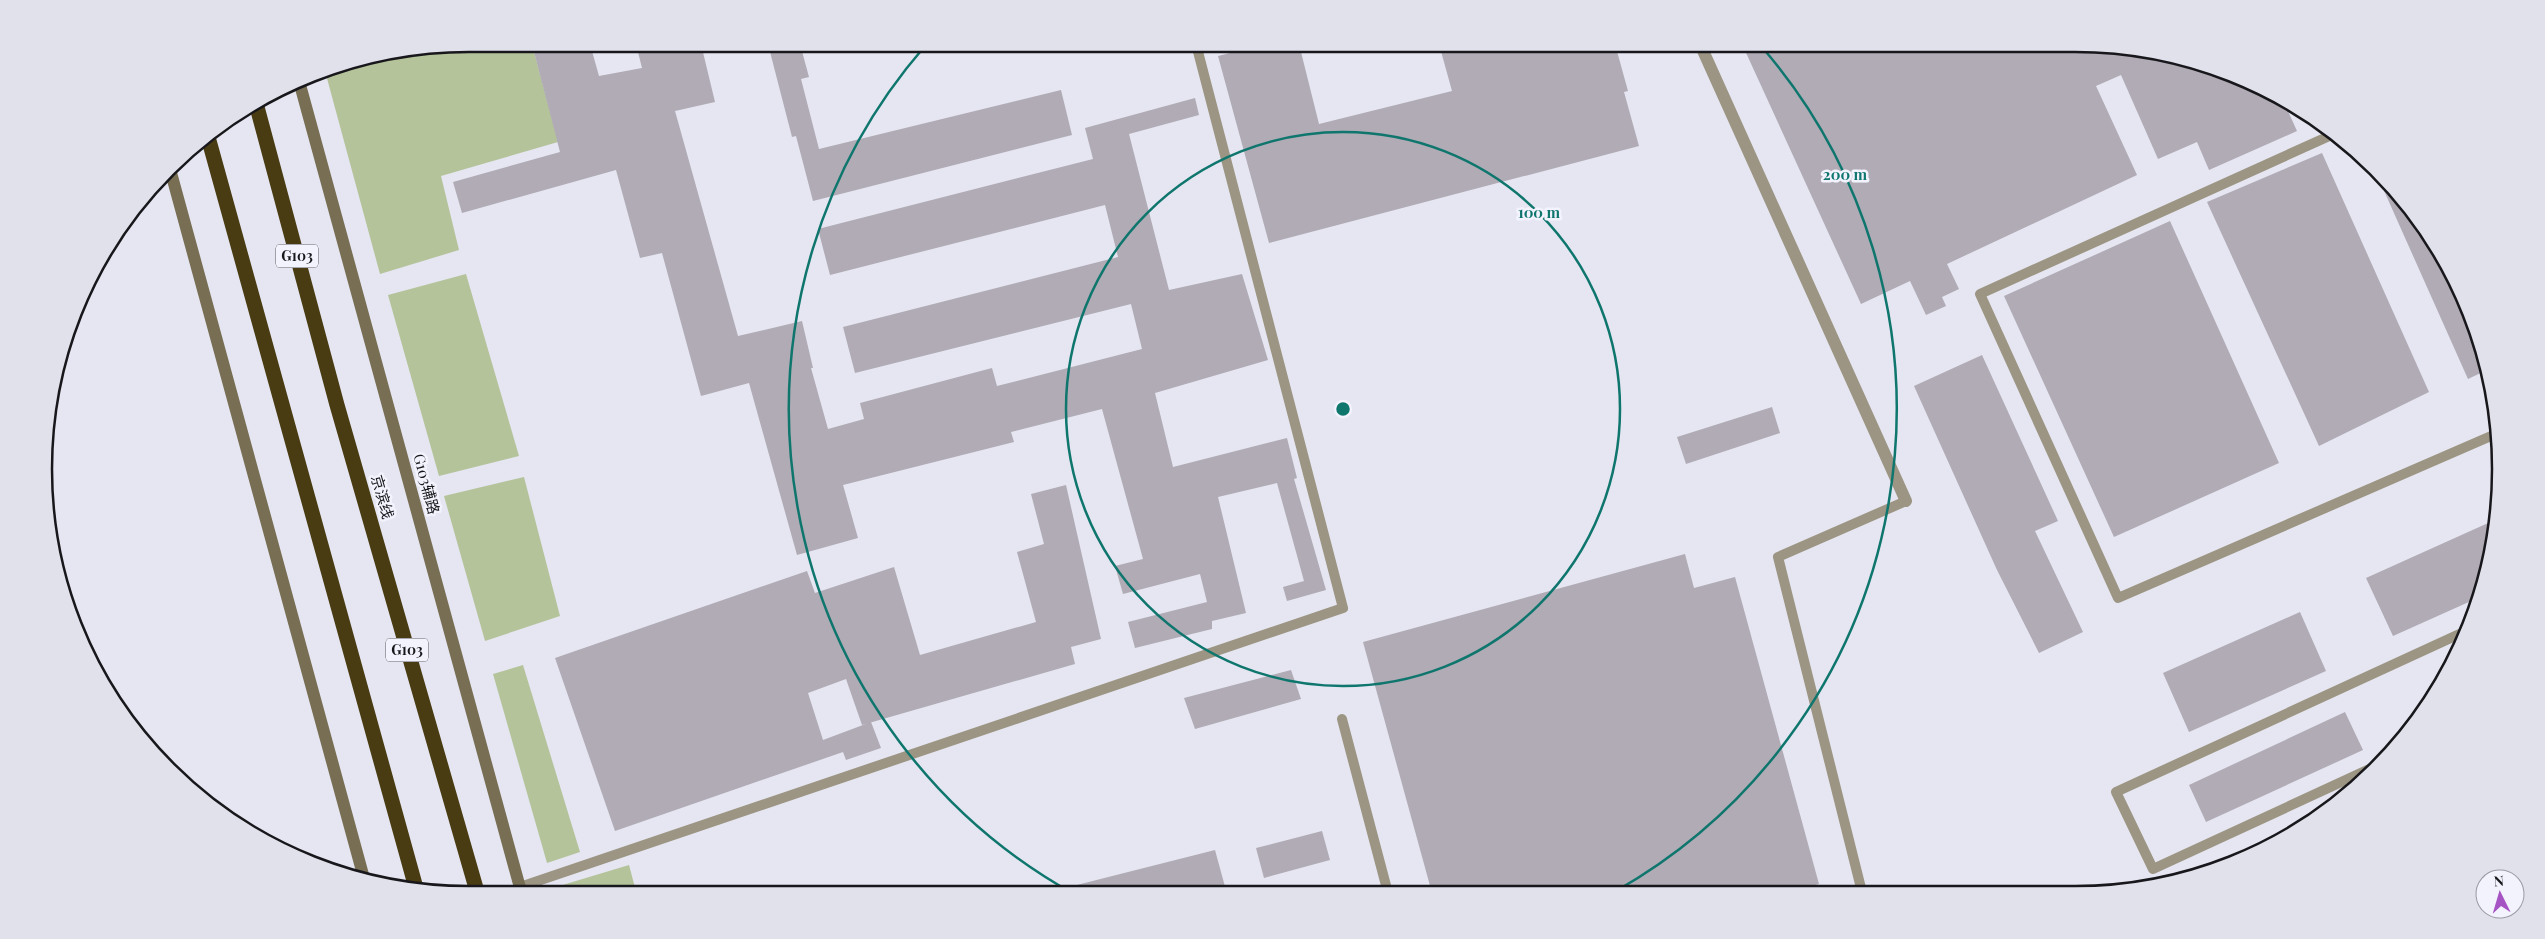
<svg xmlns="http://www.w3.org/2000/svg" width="2545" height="939" font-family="'Playfair Display','Noto Sans SC',serif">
  <rect width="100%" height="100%" fill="#e5e6f1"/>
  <path fill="#b4c39a" d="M 469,44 L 532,44 L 558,142 L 441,176 L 459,250 L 380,274 L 325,71 L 387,52 Z
    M 466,274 L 519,456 L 439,476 L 388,295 Z
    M 524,477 L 560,616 L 485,641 L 444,496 Z
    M 523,665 L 580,852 L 547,863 L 493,674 Z
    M 629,865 L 637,895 L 558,895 L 556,887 Z"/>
  <path fill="#b0abb5" d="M 532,44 L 590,44 L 599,76 L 642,68 L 636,44 L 701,44 L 715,102 L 675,111 L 738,336 L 802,321 L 813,368 L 811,368 L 828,429 L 864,419 L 860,403 L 992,368 L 997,386 L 1142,349 L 1131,304 L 855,373 L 843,327 L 1118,257 L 1105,205 L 830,275 L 818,229 L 1093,159 L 1085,128 L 1195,98 L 1199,115 L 1129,134 L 1169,290 L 1242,274 L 1268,360 L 1155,393 L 1173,467 L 1287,438 L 1297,478 L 1294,479 L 1326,590 L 1287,601 L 1283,587 L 1304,581 L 1277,483 L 1218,497 L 1246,613 L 1212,621 L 1212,629 L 1135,648 L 1128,622 L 1207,602 L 1200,574 L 1123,594 L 1115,566 L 1143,559 L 1102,409 L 1011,432 L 1014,442 L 843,485 L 858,538 L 797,555 L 749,383 L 701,396 L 662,253 L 640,258 L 616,170 L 462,213 L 453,182 L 560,152 Z
    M 768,44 L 800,44 L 809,77 L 801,79 L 819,149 L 1061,90 L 1072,135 L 813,201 L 796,136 L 792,137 Z
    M 1266,44 L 1299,44 L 1319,124 L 1452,91 L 1439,44 L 1615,44 L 1628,91 L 1624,92 L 1639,146 L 1269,243 L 1218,56 Z
    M 1742,44 L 2076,44 L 2185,58 L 2264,88 L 2283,100 L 2297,131 L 2209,170 L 2197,142 L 2158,159 L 2121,75 L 2096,86 L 2137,175 L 1947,264 L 1959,289 L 1942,297 L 1946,306 L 1926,315 L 1910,281 L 1861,304 Z
    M 2322,153 L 2429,392 L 2319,446 L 2207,202 Z
    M 2380,174 L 2395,189 L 2444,256 L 2479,332 L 2487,370 L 2468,379 L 2377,175 Z
    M 2170,221 L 2279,463 L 2114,537 L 2004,296 Z
    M 1982,355 L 2058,521 L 2035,531 L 2083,632 L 2039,653 L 1997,570 L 1914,386 Z
    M 1772,407 L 1780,433 L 1686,464 L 1677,437 Z
    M 1066,485 L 1101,639 L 1071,647 L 1075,664 L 862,725 L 846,679 L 808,693 L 823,740 L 871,722 L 881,748 L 846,760 L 843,752 L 615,831 L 555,658 L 807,571 L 815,593 L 894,567 L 920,655 L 1036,622 L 1017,552 L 1044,544 L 1031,494 Z
    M 2497,519 L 2487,579 L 2480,597 L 2393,636 L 2366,578 Z
    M 1685,554 L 1694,588 L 1735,577 L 1819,884 L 1790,892 L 1432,893 L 1363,642 Z
    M 2300,612 L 2326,671 L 2189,732 L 2163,673 Z
    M 1291,670 L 1301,699 L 1195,729 L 1184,698 Z
    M 2345,712 L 2363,750 L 2206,822 L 2189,785 Z
    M 1322,831 L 1330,860 L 1264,878 L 1256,848 Z
    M 1215,850 L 1227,894 L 1062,894 L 1061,889 Z"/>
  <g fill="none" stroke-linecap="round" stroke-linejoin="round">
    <path stroke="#9c9583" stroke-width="10" d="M 2336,133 L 1980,294 L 2118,598 L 2498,433
      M 1342,719 L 1388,893
      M 2376,766 L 2153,869 L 2116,792 L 2466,631
      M 520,887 L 1343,608 L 1196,44
      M 1862,892 L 1778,557 L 1906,501"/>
    <path stroke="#9c9583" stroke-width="12" d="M 1700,44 L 1906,501"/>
    <path stroke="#786e54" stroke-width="12" d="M 299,81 L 522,895
      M 170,169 L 365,882"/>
    <path stroke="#493b12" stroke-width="15" d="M 257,107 L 337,405 L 478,895
      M 208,137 L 416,888"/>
  </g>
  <g fill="none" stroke="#0f766e" stroke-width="2.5">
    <circle cx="1343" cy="409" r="277"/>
    <path d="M1074 894A554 554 0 0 1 925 46M1761 46A554 554 0 0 1 1616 891"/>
  </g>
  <g text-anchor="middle" stroke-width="5" stroke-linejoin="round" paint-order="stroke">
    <g fill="#f3f3fe" stroke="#5a5a60" stroke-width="1">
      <rect x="276" y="244.5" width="42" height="23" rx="4"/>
      <rect x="386" y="638.5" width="42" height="23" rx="4"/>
    </g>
    <g font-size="14" font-weight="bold" fill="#18181c">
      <text x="297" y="261">G103</text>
      <text x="407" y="655">G103</text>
    </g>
    <g font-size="15" fill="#18181c" stroke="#f3f3fe">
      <text transform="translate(426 484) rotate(75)" y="5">G103辅路</text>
      <text transform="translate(382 497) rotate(74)" y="5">京滨线</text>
    </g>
  </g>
  <path d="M0 0H2545V939H0ZM469 52H2075A417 417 0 0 1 2492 469V469A417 417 0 0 1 2075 886H469A417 417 0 0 1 52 469V469A417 417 0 0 1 469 52Z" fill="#e1e1ec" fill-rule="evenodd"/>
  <path fill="none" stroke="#18181c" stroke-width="2.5" d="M469 52H2075A417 417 0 0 1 2492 469V469A417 417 0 0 1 2075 886H469A417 417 0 0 1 52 469V469A417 417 0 0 1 469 52Z"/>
  <circle cx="1343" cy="409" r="8" fill="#0f766e" stroke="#f3f3fe" stroke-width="2.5"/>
  <g font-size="15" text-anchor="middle" font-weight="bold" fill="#0f766e" stroke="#f3f3fe" stroke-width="5" stroke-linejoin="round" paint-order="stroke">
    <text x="1845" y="180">200 m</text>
    <text x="1539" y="218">100 m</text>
  </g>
  <g transform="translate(2500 894) rotate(355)"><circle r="24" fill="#f3f3fe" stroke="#9b9ba4"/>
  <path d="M0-4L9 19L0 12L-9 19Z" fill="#a653c3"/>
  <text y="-8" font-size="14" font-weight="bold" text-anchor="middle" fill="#18181c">N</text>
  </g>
</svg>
